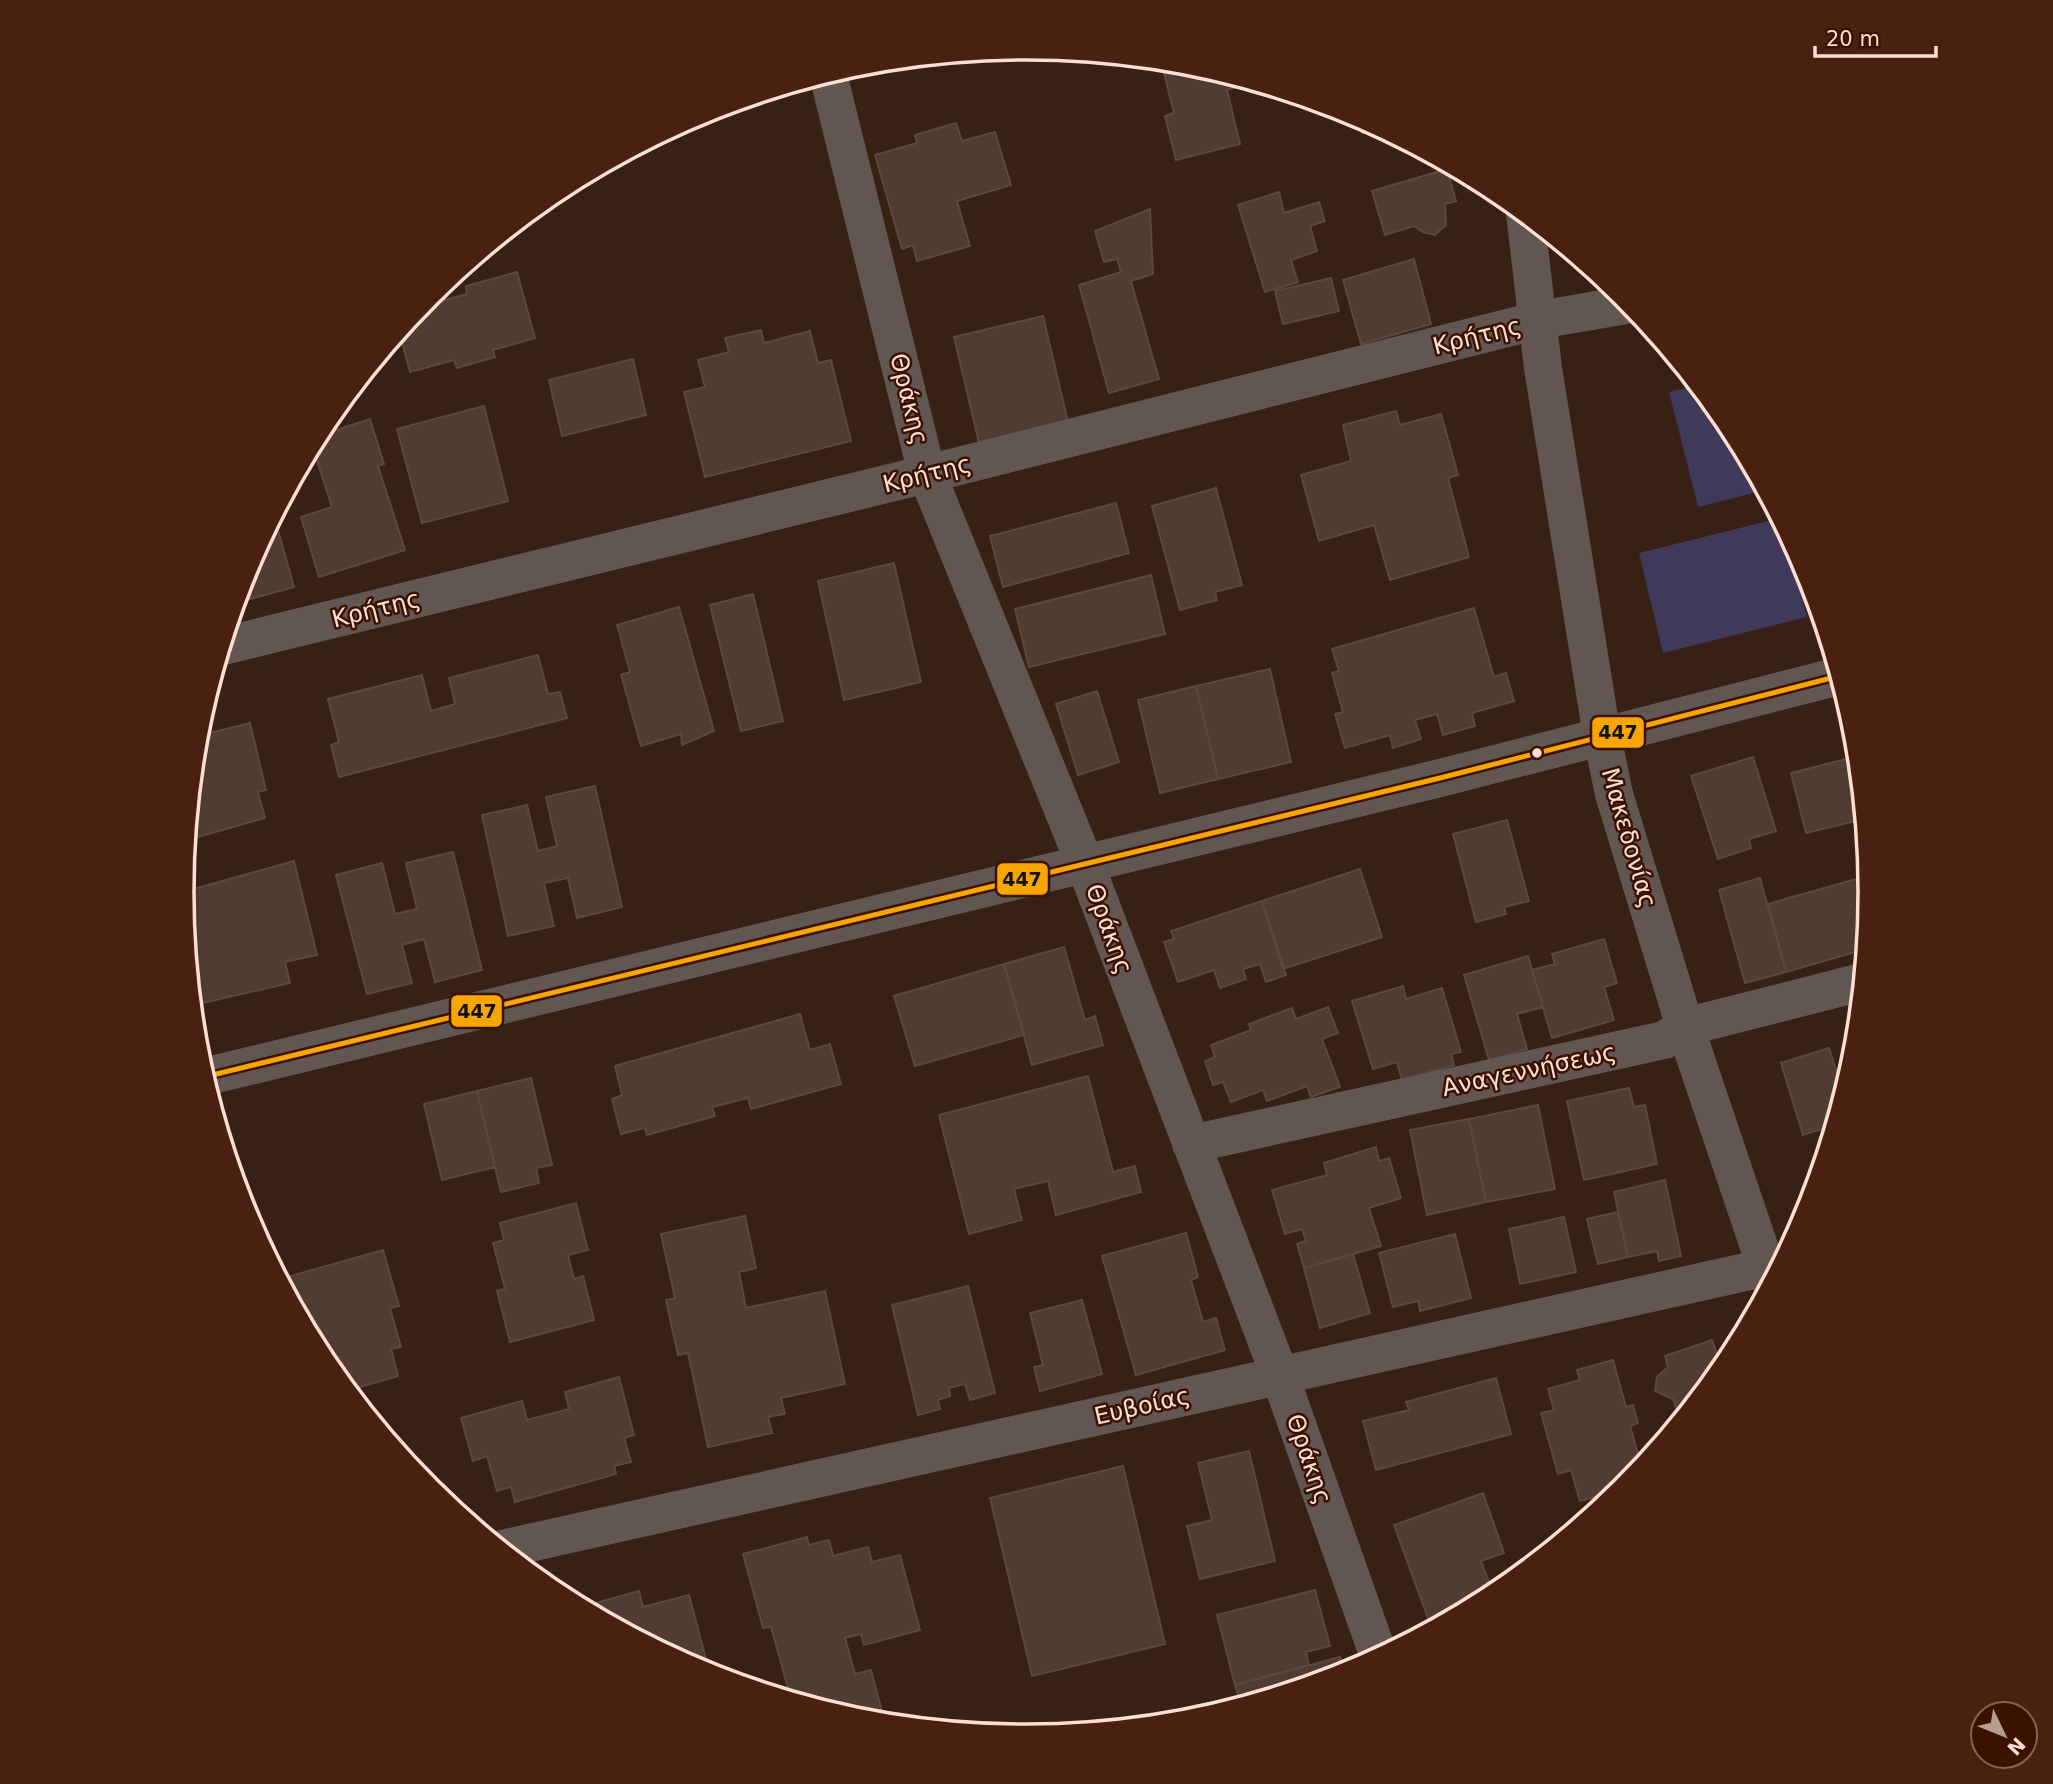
<svg xmlns="http://www.w3.org/2000/svg" width="2053" height="1784" font-family="'DejaVu Sans',sans-serif">
  <rect width="100%" height="100%" fill="#372014"/>
  <path fill="#3f3a59" d="M 1698,385 L 1729,423 L 1765,490 L 1698,507 L 1669,392 Z
    M 1780,518 L 1786,529 L 1807,617 L 1663,653 L 1639,553 Z"/>
  <path fill="#513c35" stroke="#5c4741" stroke-width="2" d="M 1161,61 L 1192,64 L 1235,77 L 1238,87 L 1227,90 L 1240,144 L 1176,160 L 1165,116 L 1174,113 Z
    M 1359,116 L 1382,129 L 1362,133 Z
    M 956,123 L 962,141 L 995,132 L 1011,185 L 957,201 L 970,246 L 917,261 L 913,245 L 902,249 L 875,155 L 917,143 L 915,135 Z
    M 1447,169 L 1456,201 L 1445,204 L 1446,225 L 1435,235 L 1423,232 L 1414,226 L 1385,235 L 1372,191 Z
    M 1279,192 L 1284,213 L 1319,202 L 1325,221 L 1310,226 L 1317,251 L 1291,260 L 1298,282 L 1265,292 L 1238,205 Z
    M 1150,209 L 1153,274 L 1131,281 L 1159,379 L 1109,393 L 1079,285 L 1121,272 L 1117,259 L 1104,262 L 1095,231 Z
    M 1414,259 L 1431,324 L 1361,344 L 1343,280 Z
    M 517,272 L 535,338 L 493,350 L 495,357 L 457,368 L 454,360 L 410,372 L 399,331 L 419,307 L 467,294 L 466,286 Z
    M 1331,278 L 1339,311 L 1283,324 L 1275,291 Z
    M 1043,316 L 1068,422 L 979,443 L 954,337 Z
    M 761,330 L 764,343 L 810,331 L 818,363 L 831,360 L 851,441 L 705,477 L 684,392 L 705,387 L 698,360 L 729,352 L 725,338 Z
    M 633,359 L 646,415 L 562,436 L 549,380 Z
    M 484,406 L 508,501 L 422,523 L 397,429 Z
    M 1396,411 L 1400,425 L 1441,414 L 1458,475 L 1448,478 L 1469,557 L 1390,580 L 1374,525 L 1319,541 L 1301,475 L 1351,461 L 1343,425 Z
    M 370,419 L 384,464 L 378,466 L 405,550 L 319,577 L 301,517 L 332,507 L 312,445 L 317,436 Z
    M 1216,488 L 1242,585 L 1215,592 L 1217,600 L 1180,610 L 1152,506 Z
    M 1116,503 L 1129,553 L 1003,587 L 990,536 Z
    M 274,516 L 294,587 L 236,603 L 246,568 Z
    M 894,563 L 921,682 L 844,700 L 818,581 Z
    M 1151,575 L 1165,634 L 1029,667 L 1015,609 Z
    M 753,594 L 783,721 L 741,731 L 710,605 Z
    M 679,607 L 714,731 L 682,745 L 681,734 L 641,746 L 621,675 L 630,672 L 617,625 Z
    M 1474,608 L 1494,677 L 1506,673 L 1514,701 L 1472,713 L 1475,726 L 1443,735 L 1437,714 L 1415,720 L 1421,739 L 1393,748 L 1390,735 L 1345,748 L 1335,714 L 1343,712 L 1332,673 L 1339,671 L 1332,649 Z
    M 538,655 L 548,694 L 560,692 L 567,718 L 339,777 L 331,745 L 339,742 L 328,699 L 422,675 L 431,711 L 455,704 L 449,678 Z
    M 1270,669 L 1291,762 L 1218,779 L 1196,686 Z
    M 1196,686 L 1218,779 L 1160,793 L 1138,700 Z
    M 1097,691 L 1119,762 L 1078,775 L 1056,704 Z
    M 250,723 L 266,790 L 258,792 L 265,818 L 198,837 L 196,825 L 188,827 L 197,736 Z
    M 1858,756 L 1864,819 L 1806,833 L 1791,773 Z
    M 1753,757 L 1776,831 L 1749,839 L 1751,848 L 1718,859 L 1691,776 Z
    M 595,786 L 622,907 L 577,918 L 568,878 L 544,883 L 554,926 L 508,936 L 482,815 L 527,805 L 538,851 L 557,846 L 546,797 Z
    M 1507,820 L 1529,901 L 1504,907 L 1506,914 L 1476,922 L 1453,834 Z
    M 453,852 L 482,970 L 435,982 L 424,939 L 402,945 L 412,983 L 367,994 L 336,875 L 382,863 L 395,914 L 417,909 L 406,863 Z
    M 294,861 L 317,955 L 285,962 L 290,983 L 202,1003 L 193,960 L 189,961 L 185,928 L 189,927 L 183,892 Z
    M 1360,869 L 1382,937 L 1283,969 L 1262,901 Z
    M 1870,875 L 1871,892 L 1866,949 L 1786,972 L 1768,904 Z
    M 1760,878 L 1786,972 L 1745,983 L 1719,890 Z
    M 1262,901 L 1286,975 L 1266,982 L 1260,964 L 1243,969 L 1246,979 L 1220,988 L 1214,970 L 1178,982 L 1164,942 L 1174,939 L 1171,931 Z
    M 1604,939 L 1617,983 L 1604,987 L 1614,1020 L 1552,1038 L 1532,970 L 1555,964 L 1552,954 Z
    M 1064,947 L 1085,1020 L 1095,1016 L 1103,1045 L 1032,1065 L 1004,964 Z
    M 1528,956 L 1543,1007 L 1517,1014 L 1527,1049 L 1489,1060 L 1464,975 Z
    M 1004,964 L 1024,1035 L 915,1066 L 894,996 Z
    M 1403,986 L 1406,999 L 1442,988 L 1461,1052 L 1451,1054 L 1454,1065 L 1402,1080 L 1397,1062 L 1373,1069 L 1352,1001 Z
    M 1328,1007 L 1338,1033 L 1322,1039 L 1340,1087 L 1311,1097 L 1307,1086 L 1267,1101 L 1263,1090 L 1231,1102 L 1223,1082 L 1213,1085 L 1205,1061 L 1215,1057 L 1211,1045 L 1251,1030 L 1249,1024 L 1292,1008 L 1296,1019 Z
    M 800,1014 L 810,1050 L 830,1044 L 841,1084 L 751,1109 L 748,1098 L 712,1107 L 715,1116 L 647,1135 L 645,1128 L 621,1134 L 612,1099 L 622,1095 L 615,1066 Z
    M 1829,1048 L 1844,1095 L 1834,1125 L 1803,1135 L 1781,1063 Z
    M 1088,1076 L 1113,1172 L 1135,1166 L 1141,1192 L 1056,1215 L 1048,1181 L 1014,1189 L 1022,1220 L 969,1234 L 939,1115 Z
    M 531,1078 L 552,1165 L 536,1168 L 539,1183 L 501,1192 L 477,1091 Z
    M 1629,1088 L 1634,1107 L 1645,1105 L 1657,1164 L 1584,1180 L 1567,1101 Z
    M 477,1091 L 495,1167 L 442,1180 L 424,1104 Z
    M 1538,1105 L 1555,1189 L 1486,1202 L 1469,1119 Z
    M 1469,1119 L 1486,1202 L 1427,1215 L 1410,1130 Z
    M 1376,1147 L 1379,1161 L 1389,1158 L 1401,1198 L 1369,1208 L 1381,1246 L 1304,1268 L 1297,1244 L 1306,1241 L 1302,1229 L 1285,1234 L 1272,1190 L 1327,1175 L 1324,1163 Z
    M 1665,1180 L 1681,1256 L 1659,1261 L 1657,1251 L 1628,1257 L 1614,1192 Z
    M 576,1203 L 588,1250 L 568,1255 L 574,1279 L 583,1276 L 594,1320 L 510,1342 L 497,1291 L 505,1289 L 493,1243 L 504,1240 L 500,1223 Z
    M 1618,1212 L 1628,1257 L 1598,1264 L 1587,1219 Z
    M 745,1216 L 756,1268 L 739,1272 L 746,1308 L 825,1291 L 845,1384 L 781,1398 L 785,1414 L 768,1417 L 772,1433 L 708,1447 L 688,1353 L 678,1355 L 666,1300 L 675,1298 L 661,1234 Z
    M 1564,1217 L 1576,1272 L 1520,1284 L 1509,1229 Z
    M 1186,1233 L 1198,1277 L 1191,1280 L 1203,1322 L 1216,1318 L 1225,1350 L 1136,1375 L 1102,1256 Z
    M 1455,1234 L 1471,1298 L 1420,1311 L 1418,1301 L 1393,1307 L 1379,1253 Z
    M 383,1250 L 399,1306 L 390,1308 L 401,1347 L 391,1349 L 398,1376 L 350,1390 L 341,1357 L 324,1361 L 280,1279 Z
    M 1353,1254 L 1370,1313 L 1320,1328 L 1304,1268 Z
    M 968,1286 L 995,1393 L 970,1400 L 965,1384 L 949,1388 L 950,1396 L 938,1400 L 940,1409 L 918,1415 L 892,1305 Z
    M 1082,1300 L 1102,1374 L 1040,1391 L 1034,1367 L 1043,1365 L 1030,1313 Z
    M 1712,1340 L 1718,1357 L 1729,1357 L 1730,1359 L 1680,1420 L 1673,1399 L 1655,1391 L 1657,1377 L 1668,1367 L 1665,1356 Z
    M 1613,1360 L 1626,1407 L 1633,1405 L 1638,1423 L 1630,1426 L 1642,1468 L 1624,1489 L 1580,1501 L 1571,1470 L 1558,1474 L 1541,1413 L 1554,1410 L 1548,1389 L 1580,1380 L 1577,1370 Z
    M 619,1377 L 634,1435 L 624,1438 L 631,1462 L 614,1466 L 616,1474 L 515,1502 L 511,1487 L 497,1491 L 487,1456 L 473,1461 L 461,1418 L 522,1401 L 527,1420 L 569,1409 L 565,1392 Z
    M 1496,1378 L 1511,1434 L 1376,1470 L 1363,1421 L 1409,1410 L 1406,1402 Z
    M 1249,1451 L 1275,1561 L 1200,1579 L 1187,1526 L 1212,1520 L 1198,1463 Z
    M 1123,1466 L 1165,1644 L 1032,1676 L 990,1498 Z
    M 1483,1493 L 1504,1553 L 1481,1561 L 1490,1585 L 1520,1574 L 1495,1595 L 1432,1629 L 1394,1525 Z
    M 807,1537 L 809,1545 L 829,1540 L 833,1556 L 868,1547 L 872,1562 L 900,1555 L 920,1630 L 864,1645 L 861,1634 L 845,1638 L 855,1674 L 871,1670 L 885,1723 L 861,1720 L 803,1703 L 802,1698 L 791,1699 L 771,1627 L 763,1628 L 743,1554 Z
    M 1315,1590 L 1330,1646 L 1306,1652 L 1309,1665 L 1235,1685 L 1217,1615 Z
    M 639,1591 L 643,1607 L 689,1595 L 710,1674 L 581,1607 Z
    M 1340,1657 L 1345,1674 L 1241,1705 L 1235,1685 Z"/>
  <g fill="none" stroke-linecap="round" stroke-linejoin="round">
    <path stroke="#615651" stroke-width="38" d="M 828,74 L 927,474 L 1085,864 L 1280,1376 L 1379,1657
      M 1525,213 L 1543,368 L 1602,736 L 1614,794 L 1685,1027 L 1771,1282
      M 223,646 L 927,474 L 1539,320 L 1632,304
      M 204,1077 L 1440,778 L 1839,676
      M 1191,1144 L 1664,1040 L 1685,1027 L 1862,982
      M 502,1549 L 1781,1264"/>
    <g stroke="#3b1100" stroke-width="10">
      <path id="bus-1" d="M 204,1077 L 1440,778 L 1839,676"/>
    </g>
    <use href="#bus-1" stroke="#f7a600" stroke-width="5"/>
  </g>
  <circle fill="#fcdfd2" stroke="#3b1100" stroke-width="2.5" cx="1537" cy="753" r="6"/>
  <g text-anchor="middle" stroke-width="5" stroke-linejoin="round" paint-order="stroke">
    <g font-size="24" fill="#fcdfd2" stroke="#3b1100">
      <text transform="translate(1477 336) rotate(-14)" y="8">Κρήτης</text>
      <text transform="translate(909 399) rotate(76)" y="8">Θράκης</text>
      <text transform="translate(927 474) rotate(-14)" y="8">Κρήτης</text>
      <text transform="translate(376 609) rotate(-14)" y="8">Κρήτης</text>
      <text transform="translate(1629 838) rotate(74)" y="8">Μακεδονίας</text>
      <text transform="translate(1109 929) rotate(70)" y="8">Θράκης</text>
      <text transform="translate(1529 1070) rotate(-12)" y="8">Αναγεννήσεως</text>
      <text transform="translate(1142 1406) rotate(-13)" y="8">Ευβοίας</text>
      <text transform="translate(1309 1459) rotate(71)" y="8">Θράκης</text>
    </g>
  </g>
  <path d="M0 0H2053V1784H0ZM194 892a832 832 0 1 1 1664 0a832 832 0 1 1-1664 0Z" fill="#4a2111" fill-rule="evenodd"/>
  <path fill="none" stroke="#fcdfd2" stroke-width="3.5" d="M194 892a832 832 0 1 1 1664 0a832 832 0 1 1-1664 0Z"/>
  <g stroke="#3b1100" stroke-width="2.5">
    <rect x="1591" y="716" width="54" height="33" rx="7" fill="#f7a600"/>
    <rect x="996" y="862" width="53" height="34" rx="7" fill="#f7a600"/>
    <rect x="450" y="994" width="53" height="34" rx="7" fill="#f7a600"/>
  </g>
  <g font-size="19" text-anchor="middle" font-weight="bold" fill="#111">
    <text x="1618" y="739">447</text>
    <text x="1022" y="886">447</text>
    <text x="477" y="1018">447</text>
  </g>
  <g transform="translate(2004 1735) rotate(133)"><circle r="33" fill="#3b1100" stroke="#886354" stroke-width="2"/>
  <path d="M0-5L12 26L0 18L-12 26Z" fill="#b79c90"/>
  <text y="-10" font-size="19" font-weight="bold" text-anchor="middle" fill="#fcdfd2">N</text>
  </g>
  <path d="M1815 46v10h121v-10" fill="none" stroke="#fcdfd2" stroke-width="3.5"/>
  <text x="1826" y="46" font-size="21" fill="#fcdfd2" stroke="#3b1100" stroke-width="5" paint-order="stroke">20 m</text>
</svg>
